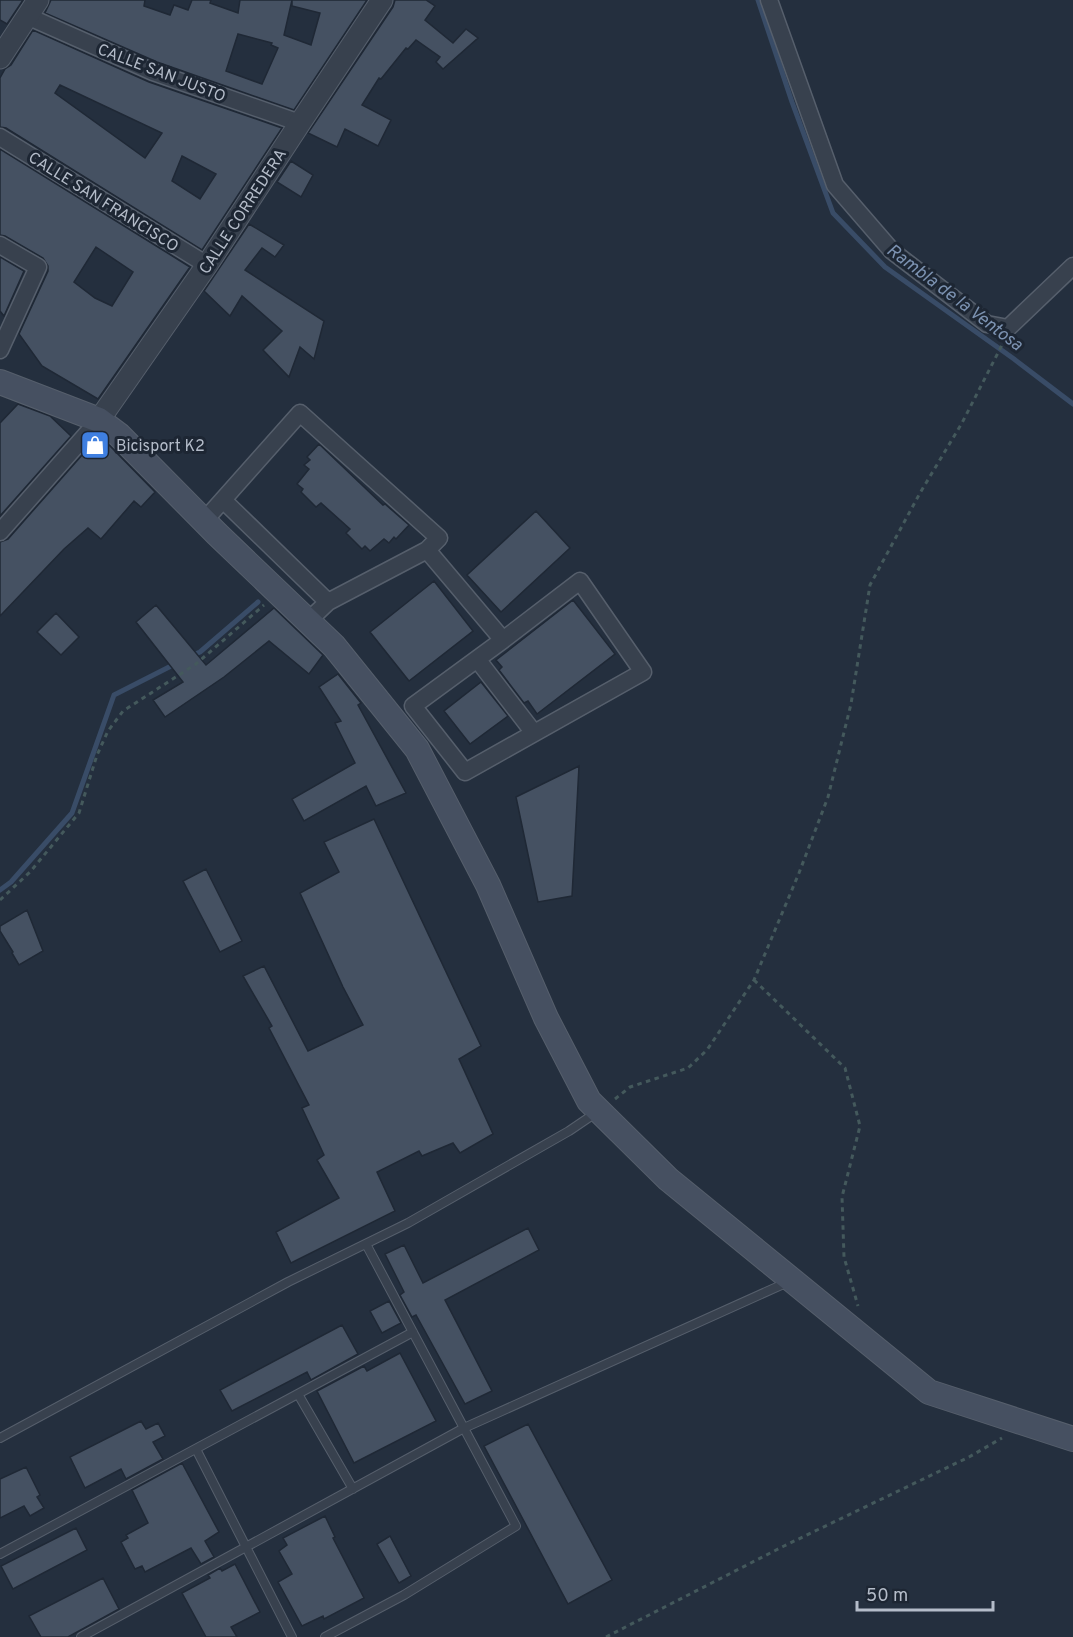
<svg xmlns="http://www.w3.org/2000/svg" width="1073" height="1637" font-family="Overpass,sans-serif">
  <rect width="100%" height="100%" fill="#242f3e"/>
  <g fill="none" stroke-linecap="round" stroke-linejoin="round">
    <path stroke="#394c67" stroke-width="5" d="M 758,0 L 792,102 L 833,213 L 885,267 L 1014,359 L 1073,404
      M 191,656 L 200,652 L 258,602
      M 0,890 L 11,882 L 72,813 L 114,695 L 177,663"/>
  </g>
  <path fill="#455162" stroke="#1f2835" stroke-width="1.5" fill-rule="evenodd" d="M 0,0 L 23,0 L 7,24 L 0,20 Z
    M 51,0 L 145,0 L 144,6 L 170,15 L 174,5 L 188,10 L 192,0 L 211,0 L 210,3 L 238,13 L 240,0 L 292,0 L 284,35 L 311,45 L 320,13 L 292,6 L 292,0 L 367,0 L 294,110 L 157,62 L 45,13 ZM 238,34 L 272,43 L 271,45 L 278,48 L 262,84 L 226,71 Z
    M 395,0 L 426,0 L 435,6 L 425,20 L 453,43 L 466,29 L 478,38 L 443,69 L 436,62 L 440,57 L 416,40 L 408,49 L 406,48 L 381,79 L 379,78 L 362,105 L 391,120 L 378,146 L 345,129 L 337,147 L 308,133 L 393,7 Z
    M 33,30 L 149,82 L 282,128 L 202,250 L 6,128 L 0,127 L 0,78 L 5,69 L 11,65 ZM 60,85 L 162,133 L 145,158 L 55,93 ZM 182,156 L 216,174 L 200,199 L 172,181 Z
    M 0,149 L 190,267 L 98,399 L 42,366 L 19,334 L 48,271 L 48,266 L 43,258 L 5,236 L 0,235 ZM 96,247 L 133,272 L 112,306 L 95,298 L 74,282 Z
    M 291,161 L 313,175 L 301,197 L 277,182 Z
    M 249,224 L 284,245 L 275,257 L 262,248 L 245,270 L 324,321 L 314,359 L 300,347 L 289,377 L 263,350 L 282,331 L 242,296 L 230,316 L 204,291 Z
    M 0,257 L 24,271 L 4,316 L 0,311 Z
    M 18,404 L 50,416 L 71,436 L 0,516 L 0,423 Z
    M 98,437 L 110,446 L 155,492 L 141,507 L 134,501 L 101,539 L 88,528 L 64,549 L 0,616 L 0,542 L 8,539 Z
    M 319,444 L 383,505 L 385,504 L 409,525 L 396,539 L 394,537 L 389,543 L 384,539 L 370,551 L 365,546 L 362,549 L 346,533 L 350,529 L 321,503 L 316,507 L 301,492 L 303,489 L 297,484 L 309,469 L 304,465 L 310,460 L 307,457 Z
    M 536,511 L 570,548 L 501,612 L 467,575 Z
    M 434,581 L 473,631 L 409,681 L 370,632 Z
    M 573,600 L 615,654 L 537,714 L 528,701 L 524,703 L 499,670 L 502,667 L 496,660 Z
    M 156,605 L 206,665 L 274,608 L 323,655 L 309,674 L 269,641 L 224,677 L 165,717 L 153,700 L 183,682 L 136,622 Z
    M 56,613 L 79,637 L 61,655 L 37,632 Z
    M 338,674 L 361,703 L 358,705 L 406,793 L 376,806 L 366,786 L 304,821 L 292,799 L 355,763 L 335,723 L 341,721 L 319,687 Z
    M 481,682 L 508,716 L 470,744 L 444,711 Z
    M 579,766 L 572,896 L 538,902 L 516,797 Z
    M 374,819 L 481,1046 L 459,1059 L 493,1134 L 460,1153 L 453,1143 L 422,1156 L 419,1151 L 377,1172 L 395,1211 L 291,1263 L 276,1232 L 339,1198 L 317,1160 L 324,1155 L 302,1108 L 309,1105 L 269,1028 L 272,1026 L 243,976 L 264,966 L 308,1051 L 363,1025 L 343,987 L 300,893 L 339,872 L 324,842 Z
    M 206,869 L 242,941 L 220,952 L 183,881 Z
    M 27,910 L 43,951 L 19,965 L 12,953 L 13,952 L 0,931 L 0,926 Z
    M 528,1228 L 539,1250 L 445,1300 L 492,1391 L 465,1404 L 416,1315 L 412,1317 L 400,1295 L 404,1292 L 385,1254 L 404,1245 L 423,1283 Z
    M 389,1301 L 401,1323 L 382,1333 L 370,1311 Z
    M 342,1325 L 358,1354 L 311,1380 L 307,1372 L 232,1411 L 220,1390 Z
    M 400,1353 L 436,1421 L 354,1463 L 317,1391 L 364,1366 L 367,1371 Z
    M 141,1421 L 146,1429 L 158,1423 L 165,1436 L 153,1442 L 163,1459 L 126,1479 L 121,1469 L 85,1488 L 70,1457 Z
    M 528,1424 L 612,1580 L 568,1604 L 484,1446 Z
    M 182,1463 L 219,1532 L 205,1541 L 214,1557 L 201,1564 L 191,1548 L 145,1572 L 142,1566 L 135,1569 L 121,1542 L 128,1538 L 126,1535 L 148,1523 L 132,1490 Z
    M 26,1467 L 40,1495 L 37,1497 L 44,1508 L 30,1516 L 24,1506 L 0,1518 L 0,1479 Z
    M 325,1516 L 335,1537 L 333,1538 L 364,1598 L 324,1619 L 323,1616 L 302,1626 L 278,1582 L 292,1574 L 279,1551 L 287,1545 L 283,1538 Z
    M 76,1528 L 87,1550 L 13,1589 L 1,1566 Z
    M 390,1536 L 411,1576 L 399,1583 L 377,1544 Z
    M 235,1564 L 260,1612 L 231,1627 L 237,1637 L 206,1637 L 182,1593 L 210,1578 L 208,1575 L 220,1568 L 222,1571 Z
    M 103,1578 L 119,1609 L 68,1637 L 41,1637 L 29,1616 Z"/>
  <g fill="none" stroke-linecap="round" stroke-linejoin="round">
    <g stroke="#565f6c" stroke-width="10">
      <path id="service" d="M 298,1394 L 353,1489
        M 0,1438 L 288,1282 L 408,1223 L 569,1131 L 597,1112
        M 196,1449 L 292,1637
        M 0,1554 L 413,1332
        M 81,1637 L 464,1428 L 788,1282
        M 325,1637 L 404,1595 L 516,1526 L 366,1244"/>
    </g>
    <g stroke="#565f6c" stroke-width="19">
      <path id="minor" d="M 769,0 L 835,185 L 892,251 L 987,324 L 1008,328 L 1073,266
        M 27,16 L 153,72 L 300,123
        M 0,137 L 207,265
        M 0,245 L 38,267 L 0,350
        M 223,500 L 328,602
        M 204,521 L 300,413 L 439,538 L 427,550 L 328,602 L 308,621
        M 0,532 L 99,420
        M 427,550 L 503,640 L 413,706 L 465,772 L 643,672 L 580,581 L 503,640
        M 477,659 L 534,733"/>
    </g>
    <g stroke="#565f6c" stroke-width="23">
      <path id="tertiary" d="M 0,58 L 38,0
        M 99,420 L 207,265 L 300,123 L 382,0"/>
    </g>
    <g stroke="#565f6c" stroke-width="26">
      <path id="secondary" d="M 0,382 L 99,420 L 119,435 L 217,534 L 334,646 L 417,749 L 488,885 L 546,1018 L 589,1101 L 668,1179 L 929,1392 L 1073,1439"/>
    </g>
    <path stroke="#44595c" stroke-width="3" stroke-dasharray="4.5 4.5" stroke-linecap="butt" d="M 0,900 L 30,872 L 79,813 L 97,755 L 108,731 L 123,711 L 196,664 L 264,605
      M 754,980 L 845,1068 L 860,1126 L 842,1197 L 844,1257 L 858,1306
      M 615,1099 L 630,1087 L 688,1068 L 707,1050 L 754,980 L 799,873 L 828,797 L 851,704 L 870,585 L 920,493 L 962,423 L 1002,345
      M 606,1637 L 784,1546 L 969,1457 L 1002,1438"/>
    <use href="#service" stroke="#38414e" stroke-width="8"/>
    <use href="#minor" stroke="#38414e" stroke-width="16"/>
    <use href="#tertiary" stroke="#38414e" stroke-width="21"/>
    <use href="#secondary" stroke="#465061" stroke-width="24"/>
  </g>
  <defs>
    <g id="shop-square" transform="scale(1.5)"><rect x="-9" y="-9" width="18" height="18" rx="4" fill="#3f7fe0" stroke="#1d2633"/><path d="M-5-2.5h2.3a2.7 3.5 0 0 1 5.4 0H5L5.5 6h-11ZM-1.5-2.5h3a1.5 2.3 0 0 0-3 0Z" fill="#fff"/></g>
  </defs>
  <g fill-rule="evenodd">
    <use href="#shop-square" x="95" y="445"/>
  </g>
  <g text-anchor="middle" stroke-width="6" stroke-linejoin="round" paint-order="stroke">
    <g font-size="16" fill="#b4bcc9" stroke="#1d2633">
      <text transform="translate(162 72) rotate(21)" y="6">CALLE SAN JUSTO</text>
      <text transform="translate(104 201) rotate(32)" y="6">CALLE SAN FRANCISCO</text>
      <text transform="translate(242 211) rotate(-57)" y="6">CALLE CORREDERA</text>
    </g>
    <g font-size="16" fill="#b4bcc9" stroke="#1d2633" text-anchor="start">
      <text x="116" y="451">Bicisport K2</text>
    </g>
    <g font-size="18" font-style="italic" fill="#7c92b1" stroke="#1d2633">
      <text transform="translate(955 297) rotate(37)" y="6">Rambla de la Ventosa</text>
    </g>
  </g>
  <path d="M857 1601v9h136v-9" fill="none" stroke="#b4bcc9" stroke-width="3"/>
  <text x="866" y="1601" font-size="18" fill="#b4bcc9" stroke="#1d2633" stroke-width="4.5" paint-order="stroke">50 m</text>
</svg>
